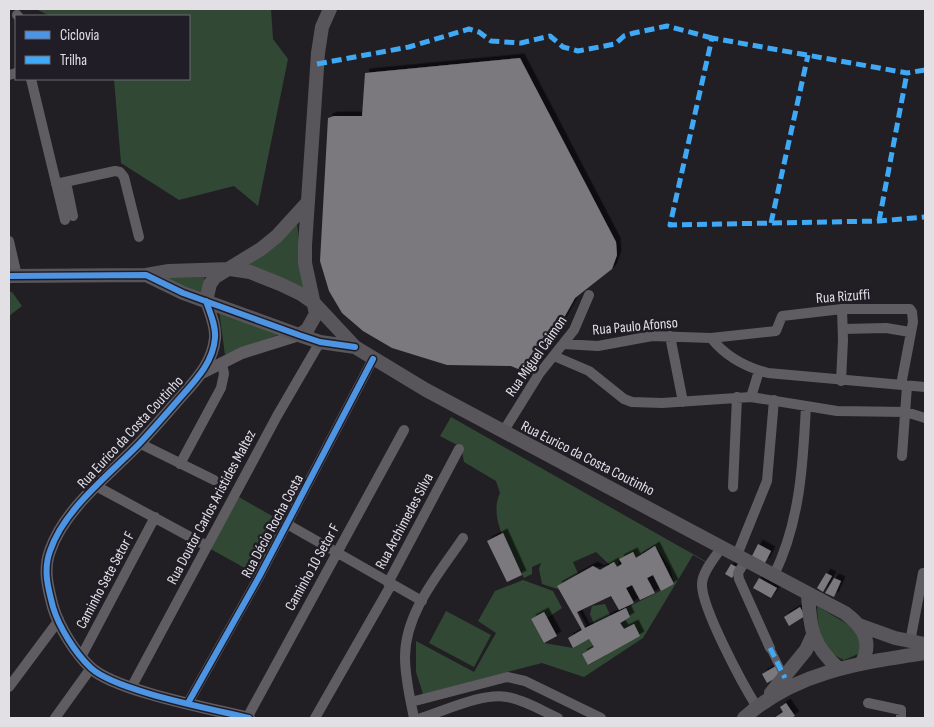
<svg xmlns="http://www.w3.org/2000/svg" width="934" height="727" font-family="'Sofia Sans Condensed',sans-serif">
  <defs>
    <filter id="shadow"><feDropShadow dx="4.5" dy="-4.5" stdDeviation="0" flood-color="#0009"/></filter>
  </defs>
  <rect width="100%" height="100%" fill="#211f24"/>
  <path fill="#314934" d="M 36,9 L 271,9 L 273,39 L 288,59 L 258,206 L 234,186 L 179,200 L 121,163 L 114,79 L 189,79 L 189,16 L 50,16 Z
    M 297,222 L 304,289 L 247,266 Z
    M 205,276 L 202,293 L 159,277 Z
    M 9,292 L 12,292 L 22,306 L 9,316 Z
    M 219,310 L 280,334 L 225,355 Z
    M 451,417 L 707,562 L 707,563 L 693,555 L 643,638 L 584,677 L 542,663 L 423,694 L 416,672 L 416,641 L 474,672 L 496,633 L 478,621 L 495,591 L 523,580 L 553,591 L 562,608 L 547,618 L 531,619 L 544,643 L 573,648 L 589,639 L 594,647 L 582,654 L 589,665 L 606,655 L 590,614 L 592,606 L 605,604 L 615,625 L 626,608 L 674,584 L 670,567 L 655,546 L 643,552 L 641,559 L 636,558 L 632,552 L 619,559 L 615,593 L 595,567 L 611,566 L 596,552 L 573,562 L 579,576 L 561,590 L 542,584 L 539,569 L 541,563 L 532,567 L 532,574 L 524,578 C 513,554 487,520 500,493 L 496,481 L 464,462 L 461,447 L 440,436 Z
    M 237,496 L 288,525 L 259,576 L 207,547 Z
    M 817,606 L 854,628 L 862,646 L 858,654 L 844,660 C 818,649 819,632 817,606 Z
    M 446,611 L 491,635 L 474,667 L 429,643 Z"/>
  <path fill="#7b797e" filter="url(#shadow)" d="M 520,58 L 616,242 L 617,255 L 612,269 L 575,298 L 532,375 L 511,366 L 447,365 L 392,348 L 363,331 L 342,313 L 329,291 L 320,261 L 328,118 L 334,116 L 362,116 L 365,73 Z
    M 503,533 L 522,575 L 507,582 L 487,541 Z
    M 758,544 L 771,551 L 765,563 L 752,556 Z
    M 655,546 L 674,584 L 661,591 L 653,575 L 647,578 L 655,593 L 640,600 L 632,585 L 626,588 L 634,603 L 619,610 L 611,596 L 577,612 L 585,628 L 626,608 L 630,617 L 620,623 L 624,629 L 634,624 L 640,636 L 588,665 L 582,654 L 594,647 L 589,639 L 573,648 L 568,638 L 582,630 L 557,586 L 593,566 L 600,570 L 614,562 L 617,567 L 622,564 L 619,559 L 633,552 L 636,558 Z
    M 731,564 L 738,568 L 732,578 L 725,574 Z
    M 826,573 L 832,576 L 823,592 L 817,588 Z
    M 759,578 L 777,588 L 771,598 L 753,588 Z
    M 834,578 L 841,581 L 834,597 L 825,593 Z
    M 800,607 L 805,616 L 789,626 L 784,617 Z
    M 544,612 L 557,636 L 544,643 L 531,619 Z
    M 776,666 L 781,675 L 767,683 L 762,674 Z
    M 786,703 L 795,716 L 791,718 L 774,718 L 783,712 L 780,707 Z"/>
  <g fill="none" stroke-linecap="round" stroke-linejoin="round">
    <path stroke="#5f5d61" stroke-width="8" d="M 770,648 L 785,678"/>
    <path stroke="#5f5d61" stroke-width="10" d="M 17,15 L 18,16
      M 9,75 L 16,73
      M 31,79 L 65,220
      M 66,182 L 73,216
      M 56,184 L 115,171 L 120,172 L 124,177 L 139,237
      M 9,241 L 17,276
      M 843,329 L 886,328 L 910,332
      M 670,336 L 683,402
      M 711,338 L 776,331 L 782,316 L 842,309 L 910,309 L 912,312 L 913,322 L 901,385
      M 563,344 L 598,346 L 652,336 L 711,338 C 726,357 745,367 768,373 L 925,387
      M 554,356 L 589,371 L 624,399 L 632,402 L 662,403 L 751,397 L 837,411 L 906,412 L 925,418
      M 841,381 L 843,340 L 842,309
      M 751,397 L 759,371
      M 503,432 L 539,374 L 574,330 L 589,295
      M 139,443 L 214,480
      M 902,456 L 907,386
      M 180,464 L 221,388 L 224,374 L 222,363
      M 96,486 L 207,546
      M 733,487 L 737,397
      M 287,524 L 422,601
      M 722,547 C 715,557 702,572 702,584 C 701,607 743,685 757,707
      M 737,555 L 767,481 L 774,400
      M 746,560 L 738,573 L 739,579 L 770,648
      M 774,575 C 800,522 803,465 806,406
      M 388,583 L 459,449
      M 910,642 L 923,573
      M 81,657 L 155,517
      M 9,687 L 59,620
      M 131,688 L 277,416 L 320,342
      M 411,702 L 507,677 L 525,681 L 601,718
      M 188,703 L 259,577 L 373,359
      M 868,703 L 901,710 L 901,718
      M 55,718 L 91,668
      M 247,718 L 404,430
      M 315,718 L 391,585
      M 414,718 C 410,698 405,678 405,657 C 405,612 439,574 463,538
      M 421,718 C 444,711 484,692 507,697 C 525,700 542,711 558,718"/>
    <path stroke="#5f5d61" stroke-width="12" d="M 206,301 C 210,313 216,325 215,338 C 213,363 195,381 179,399 C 166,414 153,429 139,444 C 109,475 64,509 50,551 C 43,570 48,588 53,607 C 59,627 75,653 91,668 C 116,691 212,709 249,718
      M 202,373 L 242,353 L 299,335"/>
    <path stroke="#58565b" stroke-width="14" d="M 146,275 L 183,293 L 299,335 L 320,342 L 355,347
      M 9,276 L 146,275 L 169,271 L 230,269 L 250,272 L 280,284 L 301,294 L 314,303 L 355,347 L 426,390 L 845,613 C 864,627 873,643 861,664
      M 206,301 L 210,284 L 215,277 L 261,249 L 277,236 L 308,202
      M 299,335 L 307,330 L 316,314 L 305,263 L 305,245 L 318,53 L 322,27 L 330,9
      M 808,594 C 810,629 812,645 839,669
      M 859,625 L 895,638 L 925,644
      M 771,693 L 806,650 L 813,635
      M 744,718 C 795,672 859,663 925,653"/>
    <path stroke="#3fa9f5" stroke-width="5" stroke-dasharray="10 5" stroke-linecap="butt" d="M 317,64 L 409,47 L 469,29 L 479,32 L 491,41 L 521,43 L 550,36 L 563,47 L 578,51 L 615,44 L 624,36 L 634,33 L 667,26 L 712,38
      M 925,70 L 907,73 L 712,38 L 670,225 L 879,221 L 925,217
      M 879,221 L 907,73
      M 771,223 L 808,55
      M 770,648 L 785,678"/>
    <g stroke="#211d26" stroke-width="9">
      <path id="cycleway" d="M 9,276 L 146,275 L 183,293 L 299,335 L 320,342 L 355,347
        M 206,301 C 210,313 216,325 215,338 C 213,363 195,381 179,399 C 166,414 153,429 139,444 C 109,475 64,509 50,551 C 43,570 48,588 53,607 C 59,627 75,653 91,668 C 116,691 212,709 249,718
        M 188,703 L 259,577 L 373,359"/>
    </g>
    <use href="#cycleway" stroke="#4d94e3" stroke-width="6"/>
  </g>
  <g text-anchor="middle" stroke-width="5" stroke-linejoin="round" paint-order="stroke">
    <g font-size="15" fill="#e2dfe5" stroke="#211d26">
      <text transform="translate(843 296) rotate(-4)" y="5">Rua Rizuffi</text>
      <text transform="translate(635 326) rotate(-5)" y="5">Rua Paulo Afonso</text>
      <text transform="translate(536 356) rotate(-55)" y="5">Rua Miguel Caimon</text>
      <text transform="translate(130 432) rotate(-47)" y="5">Rua Eurico da Costa Coutinho</text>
      <text transform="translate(588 458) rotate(27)" y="5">Rua Eurico da Costa Coutinho</text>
      <text transform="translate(211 507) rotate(-62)" y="5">Rua Doutor Carlos Aristides Maltez</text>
      <text transform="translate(404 521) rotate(-62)" y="5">Rua Archimedes Silva</text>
      <text transform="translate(272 526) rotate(-62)" y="5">Rua Décio Rocha Costa</text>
      <text transform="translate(312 567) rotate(-61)" y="5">Caminho 10 Setor F</text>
      <text transform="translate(105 580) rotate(-62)" y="5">Caminho Sete Setor F</text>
    </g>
  </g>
  <rect width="934" height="727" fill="none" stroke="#e2dfe5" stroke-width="20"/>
  <rect x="15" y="15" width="175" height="65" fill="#211d26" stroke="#6e6b72"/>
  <rect x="25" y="31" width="25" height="8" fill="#4d94e3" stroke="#6e6b72"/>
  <text x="60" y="40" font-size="15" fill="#e2dfe5">Ciclovia</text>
  <rect x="25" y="56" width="25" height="8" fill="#3fa9f5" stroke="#6e6b72"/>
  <text x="60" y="65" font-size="15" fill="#e2dfe5">Trilha</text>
</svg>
